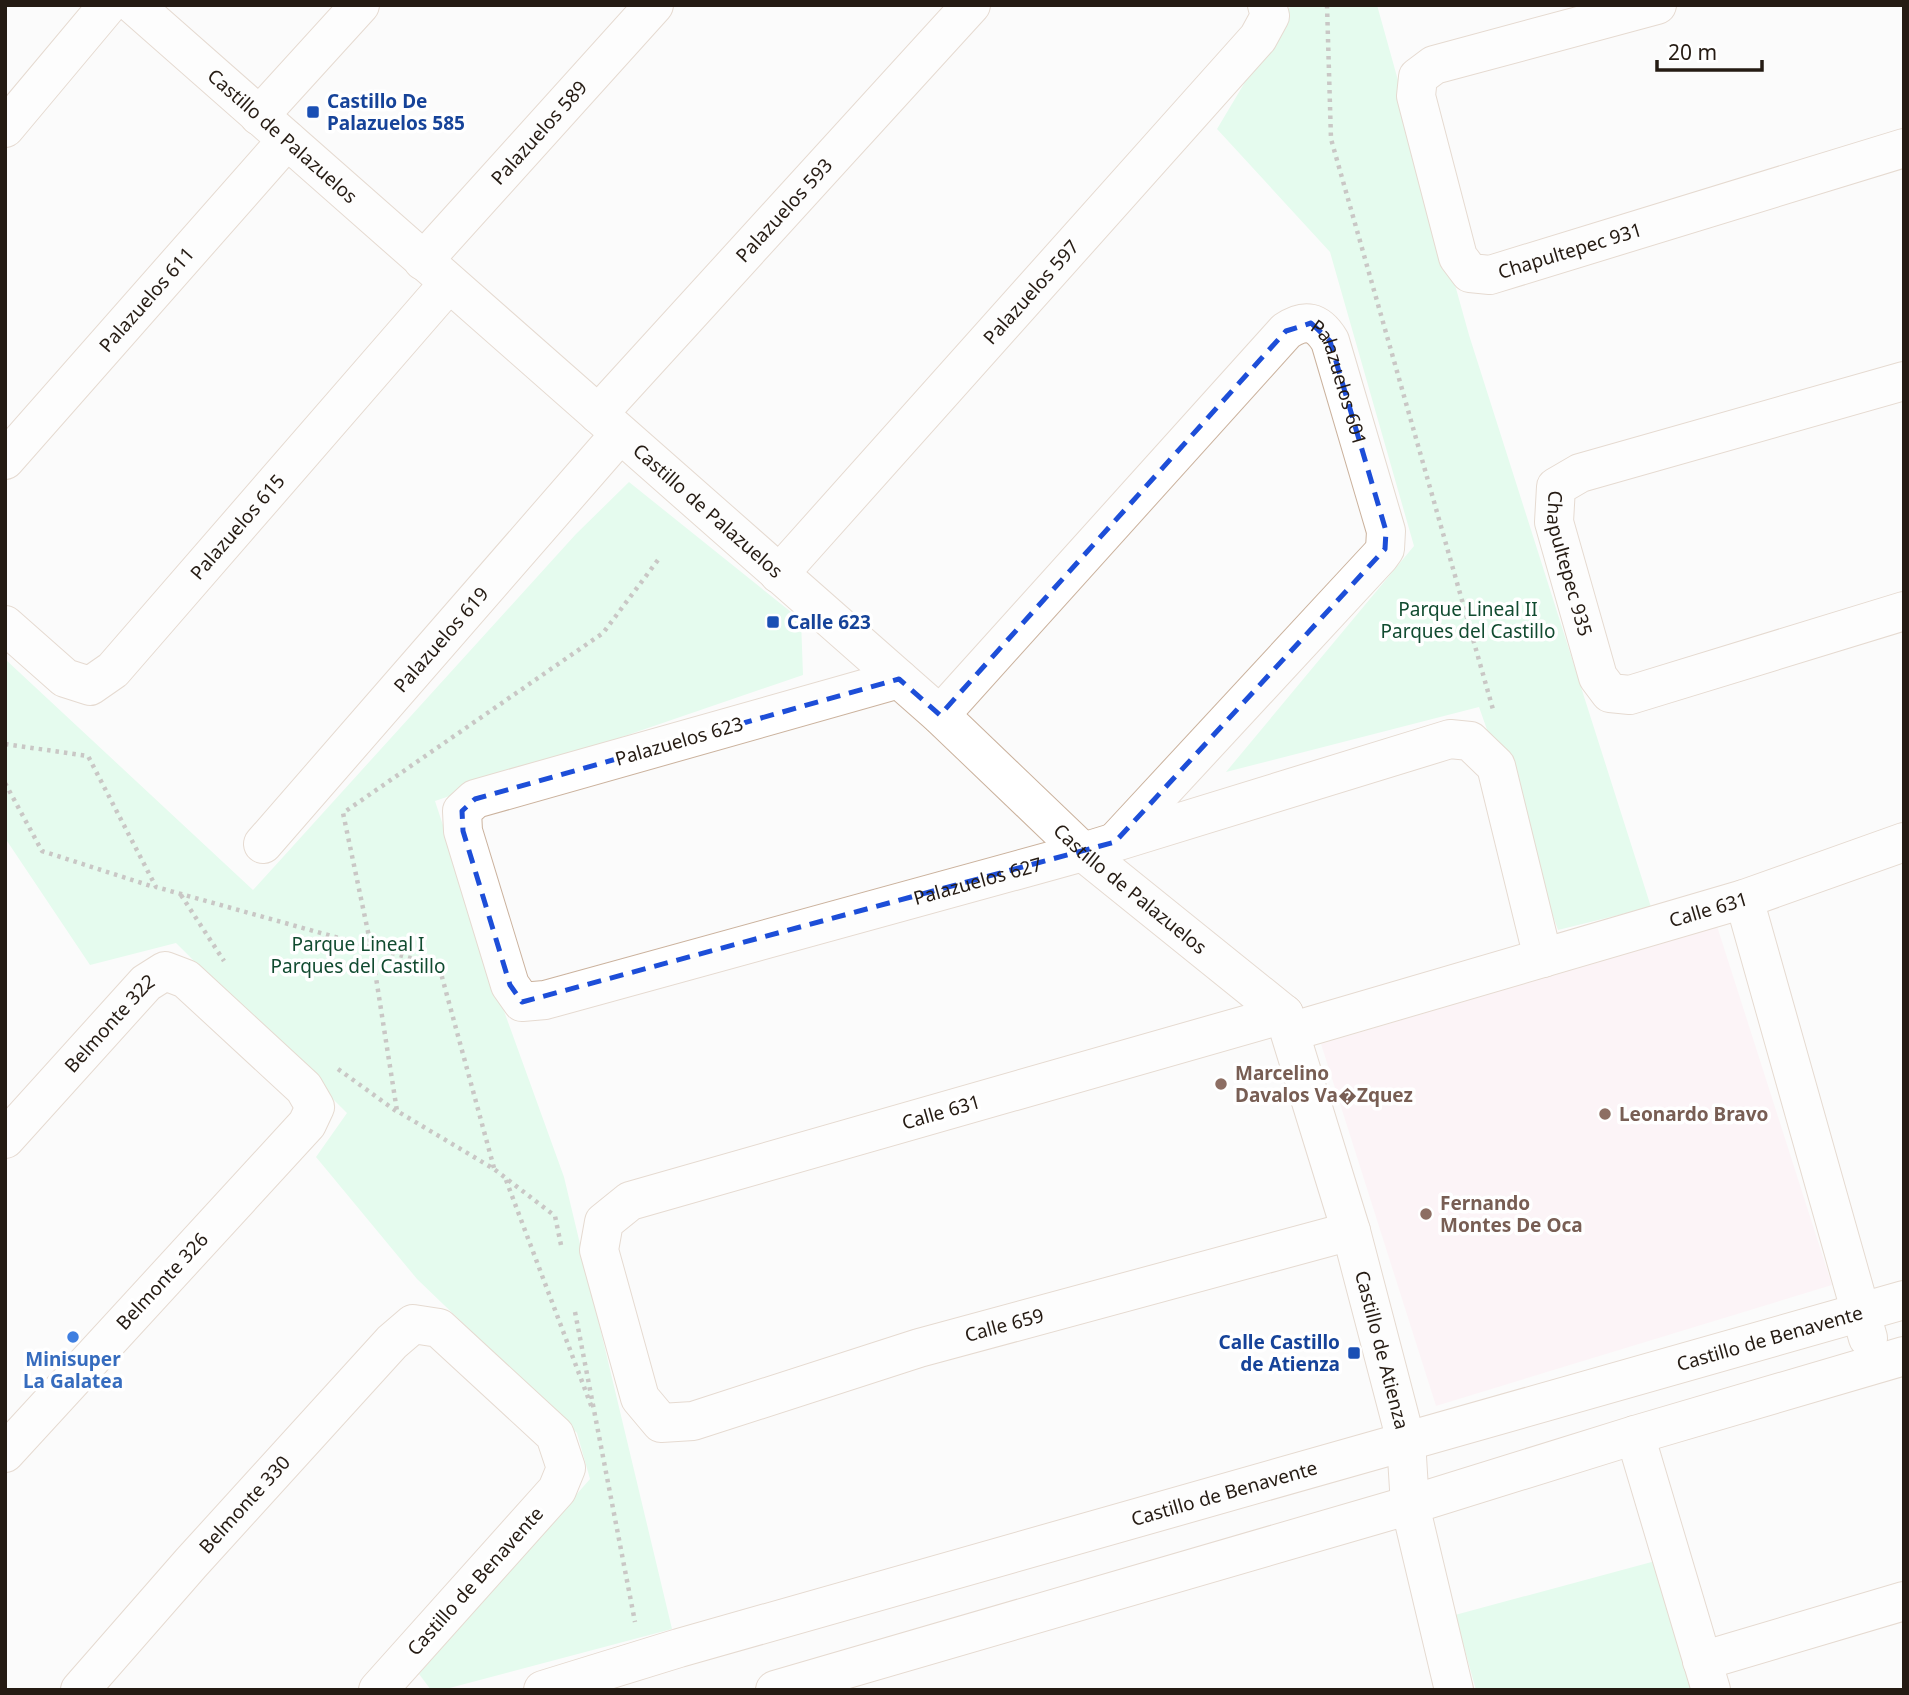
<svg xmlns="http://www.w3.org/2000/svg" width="1909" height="1695" font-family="'Noto Sans',sans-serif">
  <rect width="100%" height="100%" fill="#fbfbfb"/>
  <path fill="#fcecf1" d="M 1717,926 L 1832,1285 L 1436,1406 L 1321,1044 Z"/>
  <path fill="#cafbdd" d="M 1291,5 L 1377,5 L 1469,335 L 1651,907 L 1558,930 L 1479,707 L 1226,772 L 1414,546 L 1330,252 L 1217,129 Z
    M 629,482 L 801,620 L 803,675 L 435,801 L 504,1011 L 564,1177 L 672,1629 L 442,1690 L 431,1690 L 419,1674 L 590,1479 L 577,1433 L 417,1279 L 316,1157 L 347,1113 L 176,943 L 90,965 L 5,838 L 5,659 L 253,890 L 576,534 Z
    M 1659,1560 L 1697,1690 L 1476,1690 L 1455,1615 Z"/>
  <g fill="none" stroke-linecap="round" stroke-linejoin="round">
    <g stroke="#cbb29d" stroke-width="40">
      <g id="minor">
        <path id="s1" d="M 134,5 L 940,715 L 1083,852 L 1284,1014"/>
        <path id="s2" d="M 1657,5 L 1434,65 L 1418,77 L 1416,96 L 1458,257 L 1470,273 L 1490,275 L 1904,148"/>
        <path d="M 259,116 L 360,5"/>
        <path d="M 5,128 L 108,5"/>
        <path id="s3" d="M 423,261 L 654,5"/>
        <path id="s4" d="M 1904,381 L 1580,473 L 1556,487 L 1554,522 L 1598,677 L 1610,693 L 1630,695 L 1904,611"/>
        <path id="s5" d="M 598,414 L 971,5"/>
        <path id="s6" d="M 5,460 L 287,140"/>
        <path id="s7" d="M 779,574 L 1258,38 L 1270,16 L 1267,5"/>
        <path id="s8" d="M 5,625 L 65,678 L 90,686 L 113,670 L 449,283"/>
        <path id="s9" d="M 899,679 L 475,799 L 462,811 L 463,831 L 510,985 L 522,1002 L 545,1000 L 1083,852 L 1450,739 L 1470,741 L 1496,766 L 1543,958"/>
        <path id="s10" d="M 940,715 L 1286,331 C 1305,318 1318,321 1330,341 L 1386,531 L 1385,549 L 1380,556 L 1116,841"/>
        <path id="s11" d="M 263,844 L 620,434"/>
        <path d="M 1744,899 L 1868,1338"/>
        <path id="s12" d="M 1284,1014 L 630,1201 L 604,1222 L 599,1250 L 640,1398 L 661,1423 L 693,1421 L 919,1348 L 1351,1231"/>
        <path id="s13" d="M 1284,1014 L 1351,1231 L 1406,1441 L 1410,1505 L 1454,1690"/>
        <path id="s14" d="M 1290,1032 L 1744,899 L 1904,842"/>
        <path id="s15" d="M 5,1139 L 146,983 L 165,971 L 186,979 L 304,1088 L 315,1107 L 307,1124 L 5,1453"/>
        <path d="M 1635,1435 L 1711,1690"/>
        <path d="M 1702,1661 L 1904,1601"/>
        <path id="s16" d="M 80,1690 L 191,1563 L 392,1342 L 413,1324 L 439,1328 L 555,1435 L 566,1468 L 557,1490 L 378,1690"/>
        <path id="s17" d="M 543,1690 L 679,1648 L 1904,1300"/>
        <path d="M 775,1690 L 1410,1505 L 1635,1435 L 1904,1356"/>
      </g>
    </g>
    <path stroke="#8c8783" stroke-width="4.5" stroke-dasharray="3.5 5" stroke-linecap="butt" d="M 1327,5 L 1331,139 L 1494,713
      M 5,744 L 88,756 L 156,887 L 439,966 L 494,1168
      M 5,783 L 42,851 L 154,887
      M 181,895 L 224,961
      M 338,1069 L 396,1111
      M 506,1180 L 592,1408
      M 561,1245 L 555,1216 L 494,1169 L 397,1111 L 371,946 L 343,813 L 603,633 L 658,560
      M 575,1312 L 635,1622"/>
    <use href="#minor" stroke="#fff" stroke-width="38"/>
  </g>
  <path d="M0 0H1909V1695H0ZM 1311,323 L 1330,341 L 1386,531 L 1385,549 L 1115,842 L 522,1002 L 510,985 L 463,831 L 462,811 L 475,799 L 899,679 L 940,715 L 1286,331 Z" fill="#fbfbfb" fill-opacity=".55" fill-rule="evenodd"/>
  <path fill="none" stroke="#1d4ed8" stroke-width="5" stroke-dasharray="14 9" stroke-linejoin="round" d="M 1311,323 L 1330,341 L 1386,531 L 1385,549 L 1115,842 L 522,1002 L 510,985 L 463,831 L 462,811 L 475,799 L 899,679 L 940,715 L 1286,331 Z"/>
  <g fill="#1a4fb4" stroke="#fff" stroke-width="2.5">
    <rect x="306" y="105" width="14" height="14" rx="3.5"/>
    <rect x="766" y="615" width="14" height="14" rx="3.5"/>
    <rect x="1347" y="1346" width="14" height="14" rx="3.5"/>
  </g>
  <g fill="#8d6e63" stroke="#fff" stroke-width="2.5">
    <circle cx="1221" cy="1084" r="7"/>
    <circle cx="1605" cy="1114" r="7"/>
    <circle cx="1426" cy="1214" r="7"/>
  </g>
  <circle fill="#3f7fe0" stroke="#fff" stroke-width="2.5" cx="73" cy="1337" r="7"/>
  <g text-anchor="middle" stroke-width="7" stroke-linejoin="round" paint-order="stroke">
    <g font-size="19" font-weight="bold" fill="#164399" stroke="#fff" text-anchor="start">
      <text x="327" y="108">Castillo De<tspan x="327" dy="22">Palazuelos 585</tspan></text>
      <text x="787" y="629">Calle 623</text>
      <text x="1340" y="1349" text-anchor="end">Calle Castillo<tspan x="1340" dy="22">de Atienza</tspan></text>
    </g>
    <g font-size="19" fill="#251b13" stroke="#fff">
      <text dy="7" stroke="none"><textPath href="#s3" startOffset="173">Palazuelos 589</textPath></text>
      <text dy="7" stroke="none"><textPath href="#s1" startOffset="198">Castillo de Palazuelos</textPath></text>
      <text dy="7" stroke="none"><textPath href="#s5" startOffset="276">Palazuelos 593</textPath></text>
      <text dy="7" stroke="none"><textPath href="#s2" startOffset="560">Chapultepec 931</textPath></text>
      <text dy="7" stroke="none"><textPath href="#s7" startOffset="378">Palazuelos 597</textPath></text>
      <text dy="7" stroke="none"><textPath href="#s6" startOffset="214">Palazuelos 611</textPath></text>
      <text dy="7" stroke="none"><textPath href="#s10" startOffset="612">Palazuelos 601</textPath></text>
      <text dy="7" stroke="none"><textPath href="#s1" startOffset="765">Castillo de Palazuelos</textPath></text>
      <text dy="7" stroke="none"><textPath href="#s8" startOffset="324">Palazuelos 615</textPath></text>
      <text dy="7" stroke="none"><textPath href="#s4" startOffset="443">Chapultepec 935</textPath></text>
      <text dy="7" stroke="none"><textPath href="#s11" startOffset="271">Palazuelos 619</textPath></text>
      <text transform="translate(679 741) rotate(-16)" y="7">Palazuelos 623</text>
      <text dy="7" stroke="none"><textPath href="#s9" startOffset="1132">Palazuelos 627</textPath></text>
      <text dy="7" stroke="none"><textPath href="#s1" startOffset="1332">Castillo de Palazuelos</textPath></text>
      <text dy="7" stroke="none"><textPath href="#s14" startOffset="436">Calle 631</textPath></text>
      <text dy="7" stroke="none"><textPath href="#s15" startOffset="156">Belmonte 322</textPath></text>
      <text transform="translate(941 1112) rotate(-16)" y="7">Calle 631</text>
      <text transform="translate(162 1281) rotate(-47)" y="7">Belmonte 326</text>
      <text dy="7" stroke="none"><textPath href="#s12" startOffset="1286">Calle 659</textPath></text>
      <text dy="7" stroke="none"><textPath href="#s17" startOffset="1276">Castillo de Benavente</textPath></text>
      <text dy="7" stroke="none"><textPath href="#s13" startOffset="350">Castillo de Atienza</textPath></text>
      <text dy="7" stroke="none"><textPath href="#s17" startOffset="709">Castillo de Benavente</textPath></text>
      <text dy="7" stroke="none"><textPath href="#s16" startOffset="248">Belmonte 330</textPath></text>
      <text transform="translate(475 1581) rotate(-48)" y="7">Castillo de Benavente</text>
    </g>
    <g font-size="19" fill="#114b30" stroke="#fff">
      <text x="1468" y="616">Parque Lineal II<tspan x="1468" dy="22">Parques del Castillo</tspan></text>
      <text x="358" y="951">Parque Lineal I<tspan x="358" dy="22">Parques del Castillo</tspan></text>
    </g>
    <g font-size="19" font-weight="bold" fill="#785e54" stroke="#fff" text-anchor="start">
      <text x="1235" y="1080">Marcelino<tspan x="1235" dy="22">Davalos Va�Zquez</tspan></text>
      <text x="1619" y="1121">Leonardo Bravo</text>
      <text x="1440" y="1210">Fernando<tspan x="1440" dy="22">Montes De Oca</tspan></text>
    </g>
    <g font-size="19" font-weight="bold" fill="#366cbe" stroke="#fff">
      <text x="73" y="1366">Minisuper<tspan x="73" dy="22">La Galatea</tspan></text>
    </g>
  </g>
  <rect width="1909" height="1695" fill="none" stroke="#251b13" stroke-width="14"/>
  <path d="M1657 60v10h105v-10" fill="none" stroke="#251b13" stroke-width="3.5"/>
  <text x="1668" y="60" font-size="21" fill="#251b13" stroke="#ffffff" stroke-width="5" paint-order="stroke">20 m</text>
</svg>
